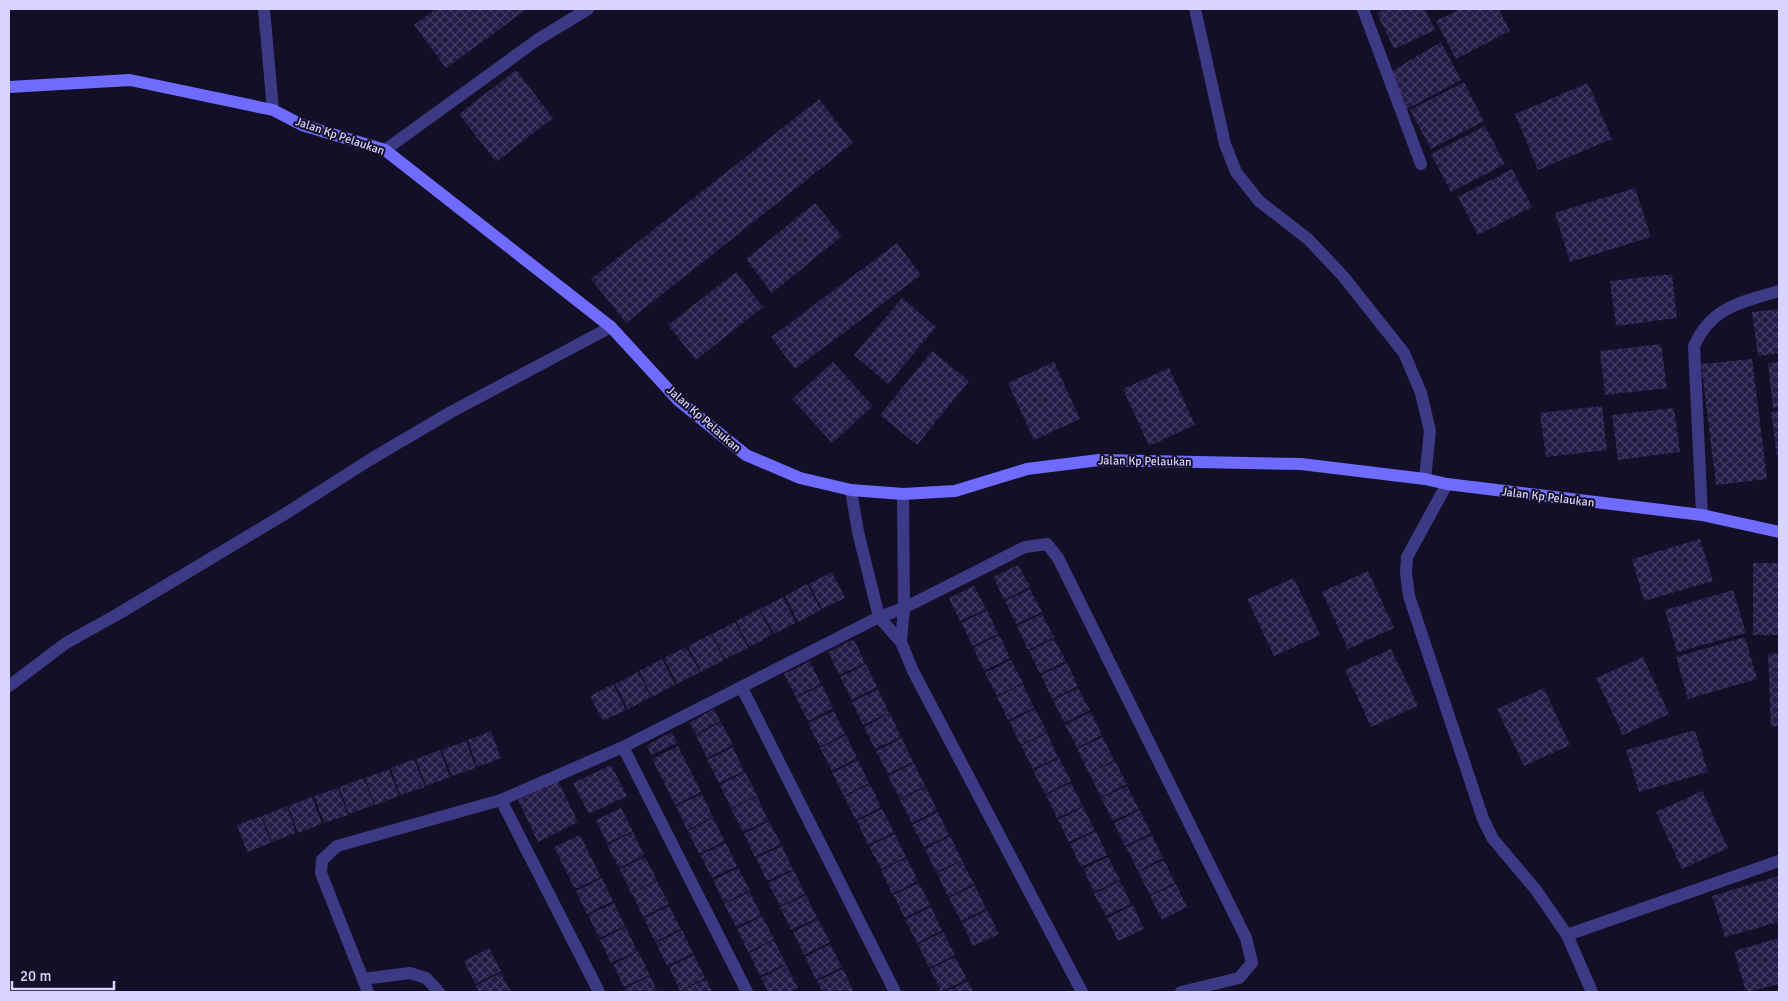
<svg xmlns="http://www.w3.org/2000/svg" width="1788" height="1001" font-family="Signika,sans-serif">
  <defs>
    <pattern id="building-cross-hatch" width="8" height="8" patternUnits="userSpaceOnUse" patternTransform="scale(1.25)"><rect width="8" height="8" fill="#241b47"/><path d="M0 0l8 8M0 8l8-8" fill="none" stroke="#433b63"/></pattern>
  </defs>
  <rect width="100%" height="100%" fill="#130f26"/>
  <path fill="url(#building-cross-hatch)" d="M 436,9 L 527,9 L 446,68 L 414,25 Z
    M 1386,9 L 1425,9 L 1435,30 L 1394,49 L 1377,13 Z
    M 1460,9 L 1499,9 L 1510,31 L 1456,59 L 1436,21 Z
    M 1441,42 L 1461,80 L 1407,109 L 1392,71 Z
    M 516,70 L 553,118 L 496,162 L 459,114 Z
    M 1464,82 L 1484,121 L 1431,149 L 1410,110 Z
    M 1588,83 L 1612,139 L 1538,170 L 1515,114 Z
    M 819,99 L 853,143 L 626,323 L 591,279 Z
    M 1485,126 L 1505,164 L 1451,192 L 1431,154 Z
    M 1512,169 L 1532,207 L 1478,235 L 1458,197 Z
    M 1635,188 L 1651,237 L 1570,262 L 1555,213 Z
    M 815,203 L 842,236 L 772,293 L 746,259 Z
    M 897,243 L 921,275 L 795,369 L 771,337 Z
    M 736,272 L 763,307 L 696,360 L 668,325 Z
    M 1672,274 L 1677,318 L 1616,326 L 1610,281 Z
    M 902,298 L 936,327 L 888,384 L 854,355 Z
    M 1779,309 L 1779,353 L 1758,356 L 1752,312 Z
    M 1661,344 L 1667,388 L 1605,395 L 1600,351 Z
    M 932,351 L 969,381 L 917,445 L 880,415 Z
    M 1752,359 L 1767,479 L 1716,485 L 1701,364 Z
    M 833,362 L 873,406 L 832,443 L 792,399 Z
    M 1054,362 L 1080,419 L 1034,440 L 1008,383 Z
    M 1779,362 L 1779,407 L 1773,408 L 1768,363 Z
    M 1169,368 L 1195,425 L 1149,446 L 1123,389 Z
    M 1602,406 L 1607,450 L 1546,457 L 1540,413 Z
    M 1674,408 L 1680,452 L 1618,460 L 1612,415 Z
    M 1779,411 L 1779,455 L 1777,456 L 1771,412 Z
    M 1700,539 L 1713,581 L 1644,601 L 1632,559 Z
    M 1753,563 L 1779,563 L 1779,635 L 1753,635 Z
    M 1018,565 L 1030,587 L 1004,600 L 993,577 Z
    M 1368,571 L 1394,628 L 1348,649 L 1322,592 Z
    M 832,572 L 845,598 L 822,609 L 809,584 Z
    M 1294,578 L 1320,635 L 1274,656 L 1247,599 Z
    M 807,584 L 821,610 L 798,622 L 785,596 Z
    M 974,586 L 986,609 L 960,621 L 949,598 Z
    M 1030,589 L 1042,612 L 1016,624 L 1005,601 Z
    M 1733,590 L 1746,633 L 1677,652 L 1665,610 Z
    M 783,597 L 796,623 L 774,634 L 760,609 Z
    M 759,609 L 772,635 L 749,647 L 736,621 Z
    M 987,610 L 998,634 L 973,646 L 961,623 Z
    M 1042,614 L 1054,637 L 1028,650 L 1017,626 Z
    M 735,622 L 748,648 L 725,659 L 712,634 Z
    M 711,634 L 724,660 L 701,672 L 688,646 Z
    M 999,635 L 1010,658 L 984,671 L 973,648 Z
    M 1745,637 L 1757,679 L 1688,699 L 1676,657 Z
    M 854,639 L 865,663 L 839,675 L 828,652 Z
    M 1054,639 L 1066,661 L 1040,674 L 1029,651 Z
    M 686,647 L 700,672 L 677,684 L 664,658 Z
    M 1391,649 L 1418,706 L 1371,727 L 1345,670 Z
    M 1779,653 L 1779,726 L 1771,726 L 1768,654 Z
    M 1643,657 L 1669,714 L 1623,735 L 1596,678 Z
    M 662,659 L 675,685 L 652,697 L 639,671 Z
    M 1011,660 L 1023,683 L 997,696 L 985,673 Z
    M 810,661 L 821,684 L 796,697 L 784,674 Z
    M 1067,663 L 1078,686 L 1052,699 L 1041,675 Z
    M 866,664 L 877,687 L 852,700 L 840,677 Z
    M 638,672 L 651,697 L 628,709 L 615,684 Z
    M 613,684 L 626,710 L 603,721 L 590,696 Z
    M 1023,684 L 1034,708 L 1008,720 L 997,697 Z
    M 822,685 L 833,708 L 808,721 L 796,698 Z
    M 1078,688 L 1090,710 L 1064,723 L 1053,700 Z
    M 1544,688 L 1570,745 L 1524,766 L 1497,709 Z
    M 878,689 L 889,713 L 863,725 L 852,702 Z
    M 714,709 L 720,721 L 696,734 L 689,723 Z
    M 1035,709 L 1047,732 L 1021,745 L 1009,722 Z
    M 834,711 L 845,734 L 820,747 L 808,723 Z
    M 1091,712 L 1102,735 L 1077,748 L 1065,725 Z
    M 890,713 L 901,737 L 875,749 L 864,727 Z
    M 721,722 L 733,745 L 707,758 L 696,735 Z
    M 1695,730 L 1708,772 L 1639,792 L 1626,750 Z
    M 491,731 L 501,758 L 477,767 L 468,740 Z
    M 672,732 L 677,743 L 651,755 L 647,745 Z
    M 1047,733 L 1058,757 L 1033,769 L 1021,746 Z
    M 846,735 L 857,758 L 832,771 L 820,748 Z
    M 1103,737 L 1114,760 L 1089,773 L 1077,749 Z
    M 902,738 L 913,762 L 888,774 L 876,751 Z
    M 466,741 L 476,768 L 452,776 L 442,750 Z
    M 678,746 L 701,792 L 675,805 L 652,759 Z
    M 733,747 L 744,771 L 719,783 L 707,760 Z
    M 440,750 L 450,777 L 426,786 L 416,759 Z
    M 1059,758 L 1071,781 L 1045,794 L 1033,771 Z
    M 414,759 L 425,787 L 400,795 L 391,768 Z
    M 858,760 L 869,783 L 844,796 L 832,773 Z
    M 1115,761 L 1127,784 L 1101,797 L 1089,773 Z
    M 914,763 L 925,786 L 900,799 L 888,776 Z
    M 611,765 L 627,796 L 589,814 L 573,783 Z
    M 389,769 L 399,796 L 375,805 L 365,778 Z
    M 745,772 L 757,795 L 731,808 L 720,785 Z
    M 364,778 L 374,805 L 349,814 L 339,787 Z
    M 558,781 L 578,822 L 538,842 L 518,800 Z
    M 1071,783 L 1083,806 L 1057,818 L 1046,795 Z
    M 870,784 L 881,807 L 856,820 L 844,797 Z
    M 1127,786 L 1139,809 L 1113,821 L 1101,798 Z
    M 926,787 L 937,810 L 912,823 L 900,800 Z
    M 338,788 L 348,815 L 324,823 L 314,796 Z
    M 1702,791 L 1728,848 L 1682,869 L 1656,812 Z
    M 702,794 L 713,817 L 687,830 L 676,806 Z
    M 757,796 L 768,820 L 743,832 L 731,809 Z
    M 312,797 L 322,824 L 298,833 L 288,806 Z
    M 287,806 L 296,833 L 272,842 L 262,816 Z
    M 1083,807 L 1095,830 L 1069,842 L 1058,820 Z
    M 621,808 L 633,831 L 607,843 L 596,820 Z
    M 882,809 L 894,832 L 868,845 L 857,821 Z
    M 1140,810 L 1151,833 L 1125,846 L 1114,823 Z
    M 938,812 L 949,835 L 924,847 L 912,825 Z
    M 261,816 L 271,843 L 247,852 L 237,825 Z
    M 713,818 L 725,841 L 699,854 L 688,831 Z
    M 769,821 L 781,844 L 755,857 L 744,834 Z
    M 1096,831 L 1107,855 L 1081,867 L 1070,844 Z
    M 633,832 L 644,855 L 619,868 L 607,845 Z
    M 895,834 L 906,857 L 881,869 L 869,846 Z
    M 580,835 L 601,877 L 575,889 L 554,847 Z
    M 1152,835 L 1163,858 L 1138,871 L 1126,847 Z
    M 950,836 L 962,860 L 936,872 L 925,849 Z
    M 726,843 L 737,866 L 712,878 L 700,855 Z
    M 782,846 L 793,869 L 767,881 L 756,858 Z
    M 645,857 L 657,880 L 631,893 L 620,869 Z
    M 1108,857 L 1120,880 L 1094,892 L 1083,869 Z
    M 907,858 L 918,881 L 892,894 L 881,870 Z
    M 1164,860 L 1175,883 L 1150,895 L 1138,872 Z
    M 962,861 L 974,884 L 948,897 L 937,873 Z
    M 738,868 L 750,890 L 724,903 L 713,880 Z
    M 794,870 L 805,894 L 780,906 L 768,883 Z
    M 1779,876 L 1779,922 L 1725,937 L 1712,896 Z
    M 602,878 L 613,901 L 587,914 L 576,891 Z
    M 657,881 L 669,904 L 643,917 L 632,893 Z
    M 1120,881 L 1131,904 L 1106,916 L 1094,894 Z
    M 919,883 L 930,905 L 905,918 L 893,895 Z
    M 1176,884 L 1187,907 L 1162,920 L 1150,896 Z
    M 975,885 L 986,909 L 961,921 L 949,898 Z
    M 750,892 L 761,915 L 736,927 L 724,904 Z
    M 806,895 L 817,918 L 791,930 L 780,907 Z
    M 614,903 L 625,926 L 599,938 L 588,915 Z
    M 1133,905 L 1144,929 L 1118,941 L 1107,918 Z
    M 669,906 L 681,929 L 655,942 L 644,918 Z
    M 931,907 L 942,930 L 917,943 L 905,920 Z
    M 987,910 L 999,934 L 973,946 L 962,923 Z
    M 762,916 L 774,939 L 748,952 L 737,929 Z
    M 818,919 L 830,942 L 804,955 L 793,932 Z
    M 626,927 L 637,951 L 611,963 L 600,940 Z
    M 682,930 L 693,953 L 667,966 L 656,943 Z
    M 943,932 L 955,955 L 929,968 L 918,944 Z
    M 1779,938 L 1779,984 L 1746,992 L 1734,951 Z
    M 774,940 L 786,964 L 760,976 L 749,953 Z
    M 830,944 L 842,967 L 816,980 L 805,957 Z
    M 489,948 L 501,971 L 475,984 L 464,961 Z
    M 638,951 L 650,975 L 624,987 L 613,965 Z
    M 694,955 L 705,978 L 680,991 L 669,967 Z
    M 955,957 L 967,979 L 941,992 L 930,969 Z
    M 786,965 L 798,988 L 790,992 L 768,992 L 761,978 Z
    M 843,969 L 854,992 L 822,992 L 817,981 Z
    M 501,973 L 511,992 L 479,992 L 476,985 Z
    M 650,976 L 658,992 L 626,992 L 624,989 Z
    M 706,979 L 712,992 L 679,992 Z
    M 968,981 L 973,992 L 945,992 Z"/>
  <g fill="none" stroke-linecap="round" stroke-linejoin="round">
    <path stroke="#3d3a85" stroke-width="12" d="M 1195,9 L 1225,144 L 1236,172 L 1259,201 L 1308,239 L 1343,276 L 1404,353 L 1421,393 L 1430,431 L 1425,479"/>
    <path stroke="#3d3a85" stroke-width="12" d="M 264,9 L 273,110
      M 1363,9 L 1421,164
      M 385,150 L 537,40 L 588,9
      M 1447,484 L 1407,557 L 1406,572 L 1409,596 L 1483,819 L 1493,839 L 1536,890 L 1567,935 L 1592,992
      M 851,490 L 858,532 L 879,617 L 901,642 L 913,671 L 1082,992
      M 1702,515 L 1694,346 C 1711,307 1742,302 1779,291
      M 901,642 L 904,608 L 903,494
      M 9,686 L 66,643 L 118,614 L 288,512 L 371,459 L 451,412 L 611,327
      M 742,688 L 895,992
      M 623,747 L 747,992
      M 501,800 L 599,992
      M 1567,935 L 1779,861
      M 363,979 L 410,973 L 426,978 L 439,992
      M 368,992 L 321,873 L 322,860 L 337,846 L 501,800 L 623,747 L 879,617 L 904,608 L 1025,547 L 1047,544 L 1058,558 L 1246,938 L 1252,963 L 1239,978 L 1181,992"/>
    <path stroke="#6f6bff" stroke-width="12" d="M 9,87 L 130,80 L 273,110 L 302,125 L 385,150 L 611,327 L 678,400 L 746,455 L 800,478 L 851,490 L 903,494 L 955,491 L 1027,469 L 1099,460 L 1301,464 L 1425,479 L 1447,484 L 1702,515 L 1779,532"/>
  </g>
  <g text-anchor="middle" stroke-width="4" stroke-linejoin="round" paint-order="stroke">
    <g font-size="12" fill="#d9d4ff" stroke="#130f26">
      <text transform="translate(340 136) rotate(19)" y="4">Jalan Kp Pelaukan</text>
      <text transform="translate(704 419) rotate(41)" y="4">Jalan Kp Pelaukan</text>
      <text transform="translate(1145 461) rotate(1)" y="4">Jalan Kp Pelaukan</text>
      <text transform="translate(1548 497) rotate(7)" y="4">Jalan Kp Pelaukan</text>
    </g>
  </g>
  <rect width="1788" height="1001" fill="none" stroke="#d9d4ff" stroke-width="20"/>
  <path d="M12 981v8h102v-8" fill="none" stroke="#d9d4ff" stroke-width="2.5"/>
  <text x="20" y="981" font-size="15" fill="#d9d4ff" stroke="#130f26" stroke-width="4" paint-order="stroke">20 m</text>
</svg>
